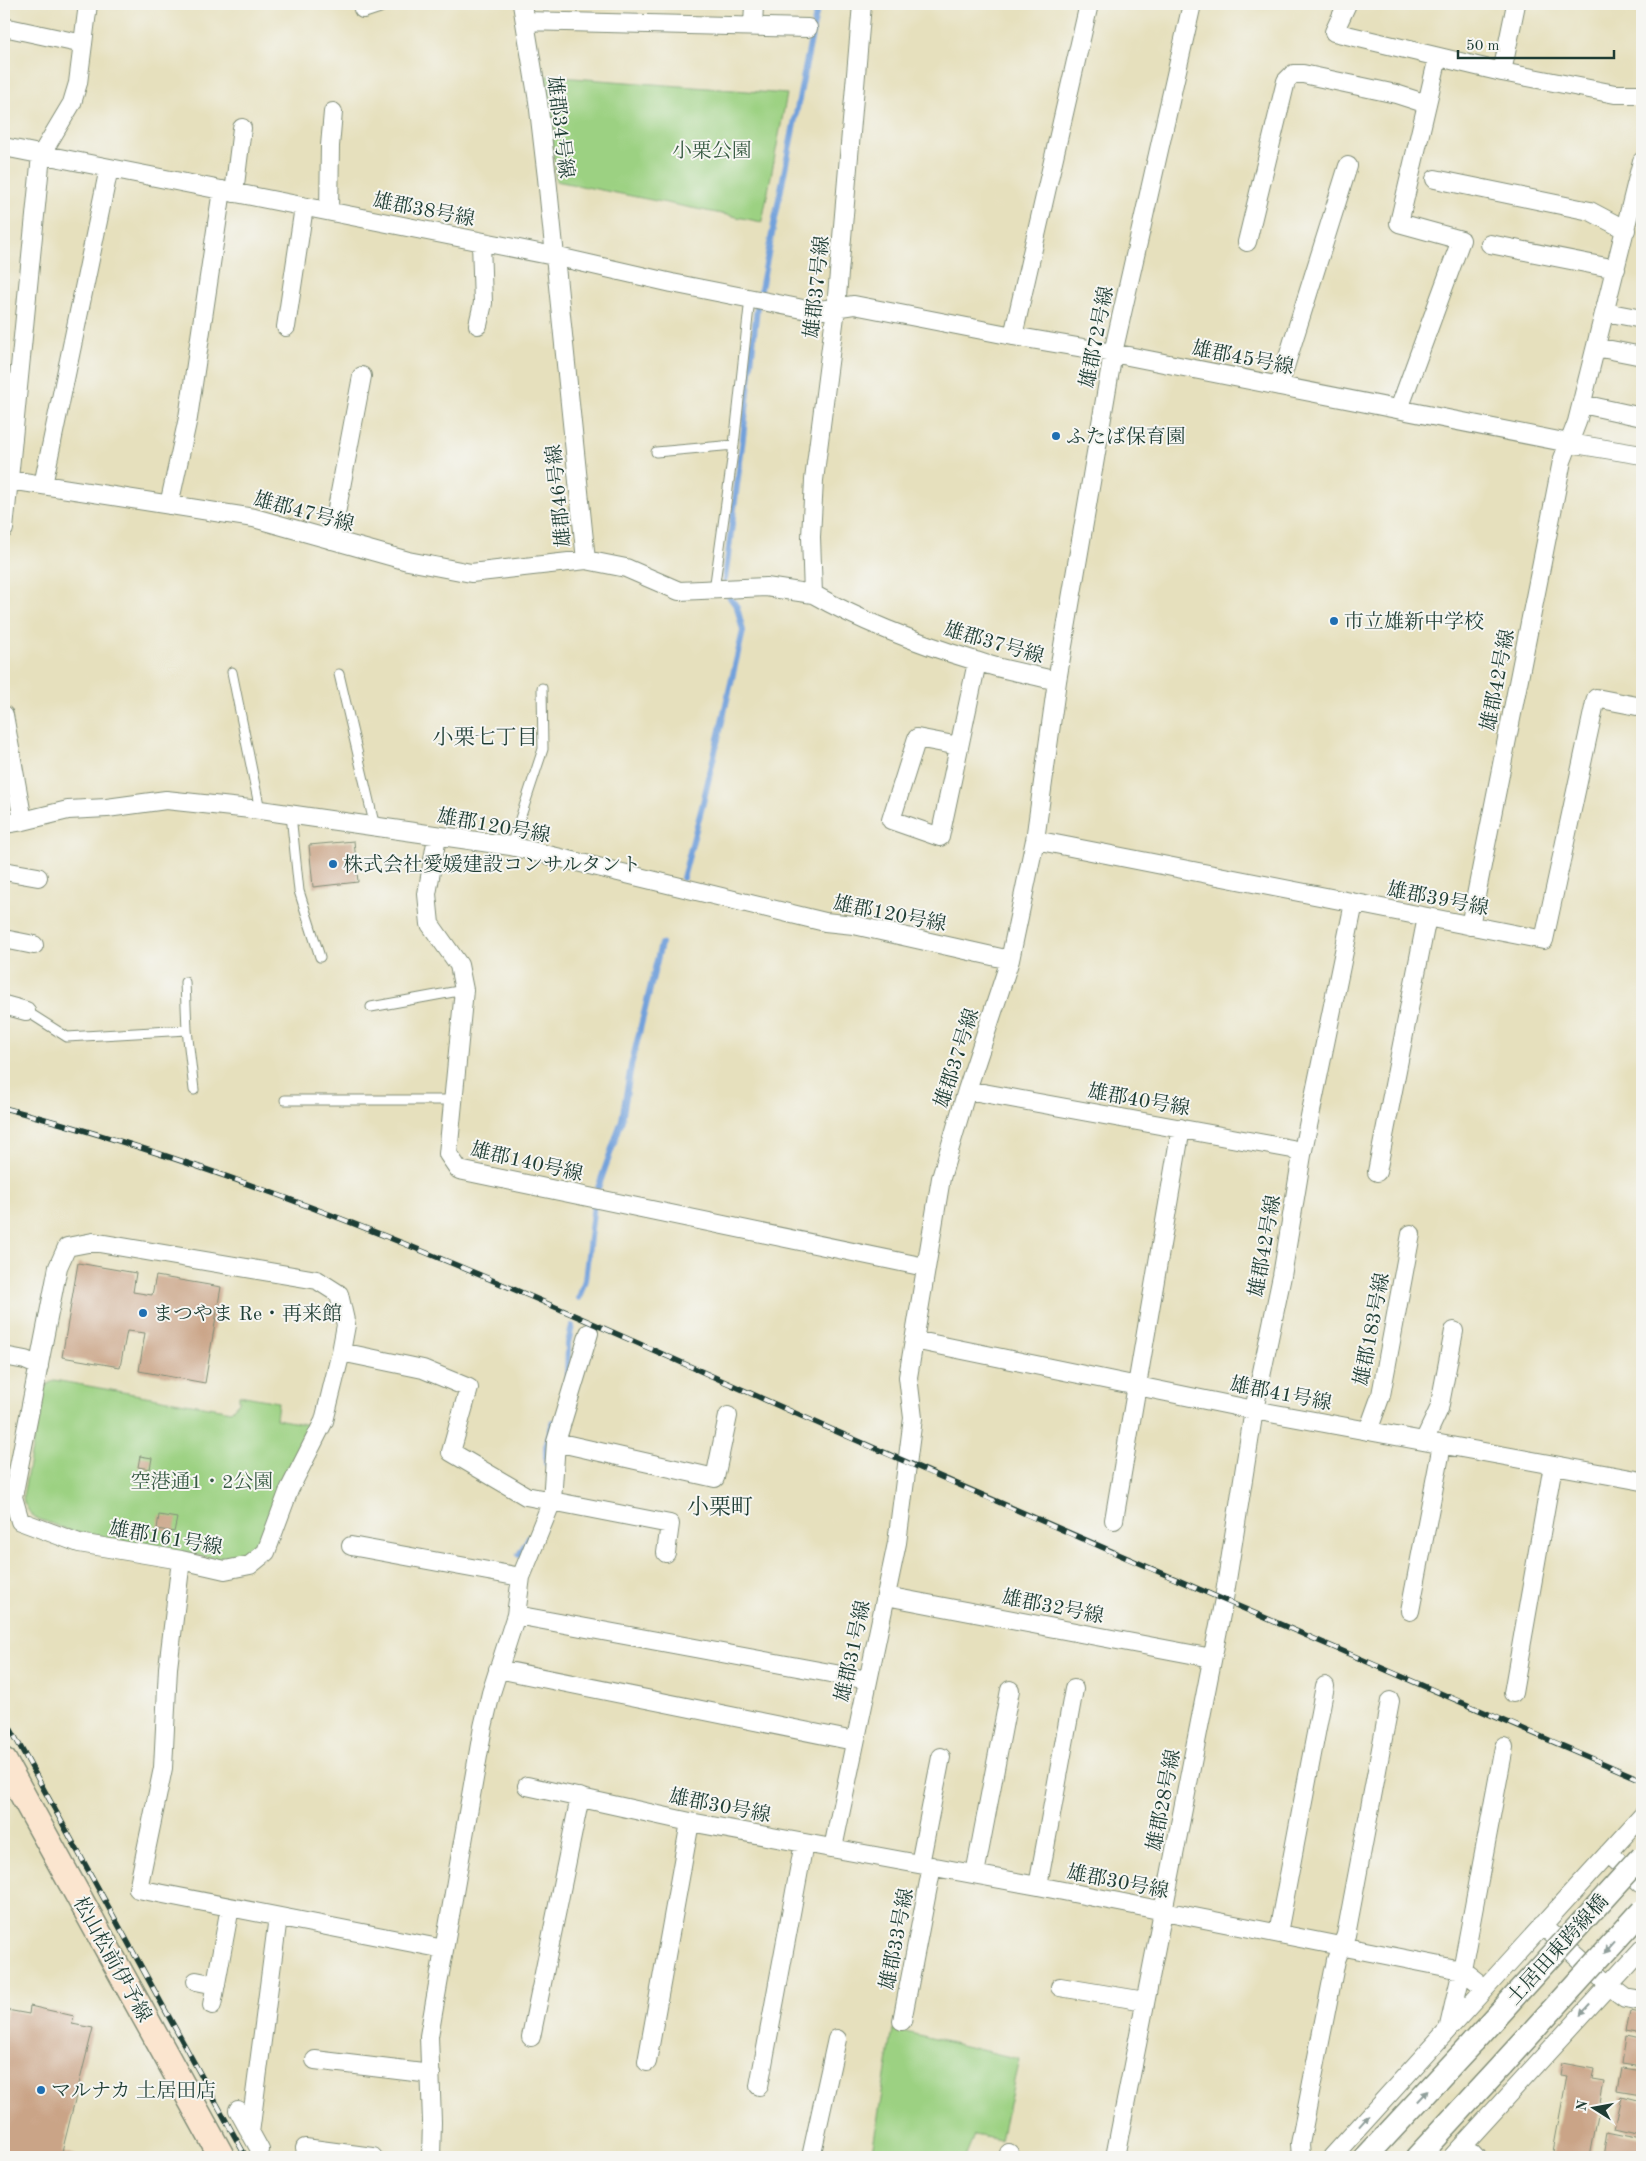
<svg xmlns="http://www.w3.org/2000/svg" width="1646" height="2161" font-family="'Old Standard TT','Noto Serif JP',serif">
  <rect width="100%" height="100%" fill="#f6f6f2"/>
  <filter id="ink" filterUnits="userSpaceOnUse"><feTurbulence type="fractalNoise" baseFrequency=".02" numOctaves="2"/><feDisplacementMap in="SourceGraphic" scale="10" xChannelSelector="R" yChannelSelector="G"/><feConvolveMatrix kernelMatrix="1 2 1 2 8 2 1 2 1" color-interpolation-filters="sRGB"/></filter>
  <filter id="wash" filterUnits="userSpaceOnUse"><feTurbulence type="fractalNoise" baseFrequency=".0096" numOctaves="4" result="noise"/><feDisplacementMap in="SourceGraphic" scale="20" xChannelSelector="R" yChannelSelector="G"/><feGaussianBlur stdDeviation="1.12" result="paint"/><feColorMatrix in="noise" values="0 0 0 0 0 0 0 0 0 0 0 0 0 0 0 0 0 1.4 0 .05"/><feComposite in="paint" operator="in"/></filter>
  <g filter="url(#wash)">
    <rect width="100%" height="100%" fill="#e6e0bd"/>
    <path fill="#9cd182" stroke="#5e875b" d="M 546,76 L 787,94 L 762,222 L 556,181 Z
      M 54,1380 L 231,1411 L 239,1402 L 239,1395 L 278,1402 L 276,1419 L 315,1426 L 259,1548 L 243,1560 L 232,1562 L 71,1531 L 36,1518 L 30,1513 L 24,1503 L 23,1496 L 44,1387 Z
      M 893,2029 L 1019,2059 L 1001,2140 L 974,2135 L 965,2157 L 871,2157 Z"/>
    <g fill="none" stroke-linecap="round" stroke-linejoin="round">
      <path stroke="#72a1db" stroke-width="6" d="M 761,289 L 818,4
        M 725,579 L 743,438 L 757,307
        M 683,878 L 703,803 L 743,631 L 737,607 L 729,596
        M 598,1188 L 622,1120 L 631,1066 L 661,944
        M 579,1298 L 585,1280 L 594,1204
        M 567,1379 L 568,1343 L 572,1326
        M 546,1463 L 546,1446 L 553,1422
        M 519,1555 L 529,1537"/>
    </g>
    <g id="blocks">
      <path fill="#caa487" d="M 354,841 L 358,882 L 313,887 L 309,845 Z
        M 78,1263 L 136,1273 L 133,1292 L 152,1295 L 156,1276 L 221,1287 L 205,1383 L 139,1371 L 145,1333 L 127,1331 L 120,1367 L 62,1357 Z
        M 140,1456 L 152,1458 L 150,1469 L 138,1467 Z
        M 159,1515 L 177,1518 L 174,1532 L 157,1529 Z
        M 30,2006 L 74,2016 L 72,2024 L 93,2028 L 62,2152 L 78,2157 L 4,2157 L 4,2025 L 7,2010 L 29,2014 Z
        M 1630,2011 L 1642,2013 L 1642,2034 L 1626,2031 Z
        M 1626,2036 L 1642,2039 L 1642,2067 L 1622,2064 Z
        M 1562,2063 L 1594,2069 L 1592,2080 L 1604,2082 L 1590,2157 L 1552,2157 L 1567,2076 L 1560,2075 Z
        M 1622,2068 L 1642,2071 L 1642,2095 L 1618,2091 Z
        M 1622,2096 L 1642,2101 L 1642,2134 L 1615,2128 Z
        M 1607,2131 L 1642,2138 L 1638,2157 L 1603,2157 Z"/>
    </g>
  </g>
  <g filter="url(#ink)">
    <use href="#blocks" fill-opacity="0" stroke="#828e78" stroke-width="1"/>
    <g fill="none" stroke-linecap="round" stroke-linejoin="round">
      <g stroke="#828e78" stroke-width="11">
        <path id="service" d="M 656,452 L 734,445
          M 714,590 L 734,445 L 750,298
          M 232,672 L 260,810
          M 339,674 L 375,827
          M 291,815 L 299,891 L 320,957
          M 511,846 L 543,749 L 542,688
          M 185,982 L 187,1030 L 194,1090
          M 371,1007 L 464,990
          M 26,1011 L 67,1037 L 187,1030
          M 285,1100 L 453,1100"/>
      </g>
      <g stroke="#828e78" stroke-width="20">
        <path id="minor" d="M 522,4 L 538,101 L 547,178 L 586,560 L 626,568 L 679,591 L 766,587 L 813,594
          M 1347,4 L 1334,32 L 1502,72
          M 1516,4 L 1502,72 L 1615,94 L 1642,94
          M 363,9 L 378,4
          M 525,21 L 808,28
          M 4,27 L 83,44
          M 753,27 L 754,4
          M 4,147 L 554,256 L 672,283 L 813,311 L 854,305 L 1013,336 L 1113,353 L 1569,443 L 1642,455
          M 1435,179 L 1590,211 L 1626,230
          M 234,193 L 242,128
          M 329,211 L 330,146 L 333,112
          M 1247,242 L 1286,81 L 1293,74 L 1303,74 L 1396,94 L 1427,104
          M 1490,244 L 1616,269
          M 1605,312 L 1642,319
          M 478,325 L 483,303 L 481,242
          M 286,327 L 304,207
          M 1013,336 L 1089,4
          M 1596,347 L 1642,356
          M 1279,386 L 1348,166
          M 1582,404 L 1642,417
          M 1399,409 L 1461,240 L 1399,223 L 1438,57
          M 4,479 L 254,518 L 408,561 L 471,573 L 586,560
          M 43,485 L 109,168
          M 169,505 L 188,418 L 222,190
          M 4,529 L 41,155 L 72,103 L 78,83 L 88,4
          M 331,540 L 362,376
          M 1057,681 L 1113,353 L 1192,4
          M 4,715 L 23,821
          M 959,746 L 917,738 L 891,820 L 940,837 L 977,662
          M 4,824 L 23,821 L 68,810 L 107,808 L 166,800 L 260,810 L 511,846 L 825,922 L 854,925 L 1010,960
          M 437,837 L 427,894 L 430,924 L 459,965 L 464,990 L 448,1154 L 459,1170 L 925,1267
          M 1035,840 L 1544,940 L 1596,698 L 1642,707
          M 4,871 L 38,877
          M 1470,926 L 1562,461 L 1577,422 L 1642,161
          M 4,939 L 34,945
          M 4,1005 L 26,1011
          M 967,1090 L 1292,1149 L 1302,1155
          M 1377,1172 L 1427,917
          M 93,1242 L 317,1280 L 339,1294 L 346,1325 L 341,1352 L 324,1421 L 289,1490 L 266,1552 L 250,1565 L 225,1570 L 181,1560 L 79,1543 L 20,1521 L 13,1497 L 58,1267 L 67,1247 Z
          M 914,1340 L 1254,1410 L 1642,1481
          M 341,1352 L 423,1369 L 469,1388 L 451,1452 L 526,1496 L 670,1524 L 666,1553
          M 4,1356 L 25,1360 L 39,1366
          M 1368,1431 L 1381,1395 L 1411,1234
          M 1424,1441 L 1439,1409 L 1454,1331
          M 556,1442 L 715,1478 L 728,1416
          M 1114,1520 L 1181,1128
          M 351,1546 L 521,1577
          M 181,1560 L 168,1668 L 163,1768 L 138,1889 L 444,1949
          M 886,1596 L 1212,1658
          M 1410,1611 L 1442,1445
          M 516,1615 L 868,1680
          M 498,1669 L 854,1741
          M 1513,1693 L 1553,1465
          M 527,1786 L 690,1822 L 1038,1886 L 1446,1967 L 1462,1970 L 1485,1988
          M 833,1848 L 897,1543 L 913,1418 L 908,1377 L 941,1178 L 967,1090 L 1010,960 L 1035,840 L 1057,681 C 1030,674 1002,670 976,661 C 920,644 864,623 813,594 L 811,537 L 814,480 L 836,308 L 862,4
          M 1608,1853 L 1642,1884
          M 920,1864 L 941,1757
          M 975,1874 L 1010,1690
          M 1038,1886 L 1074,1689
          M 1542,1925 L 1617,1992 L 1625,1998 L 1642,2001
          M 1278,1933 L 1325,1686
          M 196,1981 L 216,1985
          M 1060,1987 L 1145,2001
          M 212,2005 L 230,1907
          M 902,2021 L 932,1866
          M 1449,2026 L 1462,1970 L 1504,1747
          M 531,2037 L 580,1797
          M 315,2060 L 431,2074
          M 647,2062 L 690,1822
          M 759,2086 L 804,1843
          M 238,2110 L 260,2150
          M 250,2133 L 278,1917
          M 1464,2144 L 1476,2157
          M 305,2148 L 373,2157
          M 431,2157 L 432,2122 L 429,2036 L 483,1727 L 491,1693 L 516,1615 L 521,1577 L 552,1501 L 556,1442 L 589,1333
          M 811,2157 L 837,2039
          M 1008,2157 L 1009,2153
          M 1115,2157 L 1224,1599 L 1254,1410 L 1282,1276 L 1302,1155 L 1354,903
          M 1301,2157 L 1300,2144 L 1336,1960 L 1346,1935 L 1390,1701
          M 1332,2157 L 1642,1816
          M 1452,2157 L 1642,1949"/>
      </g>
      <g stroke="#828e78" stroke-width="25">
        <path id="tertiary" d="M 1366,2157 L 1473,2042
          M 1417,2157 L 1502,2065"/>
      </g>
      <g stroke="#828e78" stroke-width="28">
        <path id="secondary" d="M 4,1761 L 222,2157"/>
      </g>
      <use href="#service" stroke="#fff" stroke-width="9"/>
      <use href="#minor" stroke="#fff" stroke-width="18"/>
      <use href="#tertiary" stroke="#fff" stroke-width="22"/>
      <use href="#secondary" stroke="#fbe5cf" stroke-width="25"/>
      <g stroke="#1f3d34" stroke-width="5.5">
        <path id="rail" d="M 4,1108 C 292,1183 562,1310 833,1430 C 1102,1549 1372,1663 1642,1780
          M 4,1717 L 246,2157"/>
      </g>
      <use href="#rail" stroke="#f6f6f2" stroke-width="4" stroke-dasharray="11" stroke-linecap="butt"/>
      <g stroke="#828e78" stroke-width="25" stroke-linecap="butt">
        <path id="tertiary-bridge" d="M 1473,2042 L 1642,1856
          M 1502,2065 L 1642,1911"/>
      </g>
      <use href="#tertiary-bridge" stroke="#fff" stroke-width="22"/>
    </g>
    <defs><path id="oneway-solid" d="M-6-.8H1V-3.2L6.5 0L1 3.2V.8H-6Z" transform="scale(1.25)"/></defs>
    <g fill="#8f9e9a">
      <use href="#oneway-solid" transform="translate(1609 1947) rotate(132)"/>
      <use href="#oneway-solid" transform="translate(1585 2010) rotate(133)"/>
      <use href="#oneway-solid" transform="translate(1423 2096) rotate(-47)"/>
      <use href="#oneway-solid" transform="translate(1364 2121) rotate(-48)"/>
    </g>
  </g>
  <g fill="#1f6fb2" stroke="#f6f6f2" stroke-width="2">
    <circle cx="1056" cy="436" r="5"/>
    <circle cx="1334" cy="621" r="5"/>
    <circle cx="333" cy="864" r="5"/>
    <circle cx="143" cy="1313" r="5"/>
    <circle cx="41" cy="2090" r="5"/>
  </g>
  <g text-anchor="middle" stroke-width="4" stroke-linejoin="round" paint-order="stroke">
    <g font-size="20" fill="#1f3d34" stroke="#f6f6f2">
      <text transform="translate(561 127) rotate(83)" y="7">雄郡34号線</text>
      <text transform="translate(424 209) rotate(11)" y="7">雄郡38号線</text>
      <text transform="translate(816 287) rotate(-84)" y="7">雄郡37号線</text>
      <text transform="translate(1096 337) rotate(-79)" y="7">雄郡72号線</text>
      <text transform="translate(1243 357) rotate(11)" y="7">雄郡45号線</text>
      <text transform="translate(558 496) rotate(-96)" y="7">雄郡46号線</text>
      <text transform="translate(304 511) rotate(15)" y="7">雄郡47号線</text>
      <text transform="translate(994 642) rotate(16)" y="7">雄郡37号線</text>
      <text transform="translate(1497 680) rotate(-79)" y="7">雄郡42号線</text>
      <text transform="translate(494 825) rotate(10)" y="7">雄郡120号線</text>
      <text transform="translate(1438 898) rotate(11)" y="7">雄郡39号線</text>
      <text transform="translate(890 913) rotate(11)" y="7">雄郡120号線</text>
      <text transform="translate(956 1058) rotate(-72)" y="7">雄郡37号線</text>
      <text transform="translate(1139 1099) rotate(10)" y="7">雄郡40号線</text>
      <text transform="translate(527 1161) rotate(13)" y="7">雄郡140号線</text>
      <text transform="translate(1264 1246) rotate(-80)" y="7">雄郡42号線</text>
      <text transform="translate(1371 1329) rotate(-79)" y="7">雄郡183号線</text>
      <text transform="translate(1281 1393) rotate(11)" y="7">雄郡41号線</text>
      <text transform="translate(166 1537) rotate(10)" y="7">雄郡161号線</text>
      <text transform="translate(1053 1606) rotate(11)" y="7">雄郡32号線</text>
      <text transform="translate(852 1651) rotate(-78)" y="7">雄郡31号線</text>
      <text transform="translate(1163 1800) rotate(-79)" y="7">雄郡28号線</text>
      <text transform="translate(720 1805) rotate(11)" y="7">雄郡30号線</text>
      <text transform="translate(1118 1881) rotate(11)" y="7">雄郡30号線</text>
      <text transform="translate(896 1939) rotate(-79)" y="7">雄郡33号線</text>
      <text transform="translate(1557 1949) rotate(-48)" y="7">土居田東跨線橋</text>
      <text transform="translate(113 1959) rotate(61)" y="7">松山松前伊予線</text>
    </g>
    <g font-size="20" fill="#385b44" stroke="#f6f6f2">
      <text x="712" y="157">小栗公園</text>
      <text x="202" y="1488">空港通1・2公園</text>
    </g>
    <g font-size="20" fill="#1f3d34" stroke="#f6f6f2" text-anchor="start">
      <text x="1066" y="443">ふたば保育園</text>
      <text x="1344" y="628">市立雄新中学校</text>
      <text x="343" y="871">株式会社愛媛建設コンサルタント</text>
      <text x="153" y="1320">まつやま Re・再来館</text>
      <text x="51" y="2097">マルナカ 土居田店</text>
    </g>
    <g font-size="21" fill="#1f3d34" stroke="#f6f6f2">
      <text x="485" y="744">小栗七丁目</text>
    </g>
    <g font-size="22" fill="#1f3d34" stroke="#f6f6f2">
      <text x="720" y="1514">小栗町</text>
    </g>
  </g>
  <rect width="1646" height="2161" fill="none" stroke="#f6f6f2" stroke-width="20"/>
  <g transform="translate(1594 2108) rotate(281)" stroke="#f6f6f2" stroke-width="4" paint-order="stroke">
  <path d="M0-4L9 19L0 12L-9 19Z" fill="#1f3d34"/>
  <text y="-8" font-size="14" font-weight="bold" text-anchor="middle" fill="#1f3d34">N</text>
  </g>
  <path d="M1458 50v8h156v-8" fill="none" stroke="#1f3d34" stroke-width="2.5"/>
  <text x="1466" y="50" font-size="15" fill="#1f3d34" stroke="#f6f6f2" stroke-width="4" paint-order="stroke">50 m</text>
</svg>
